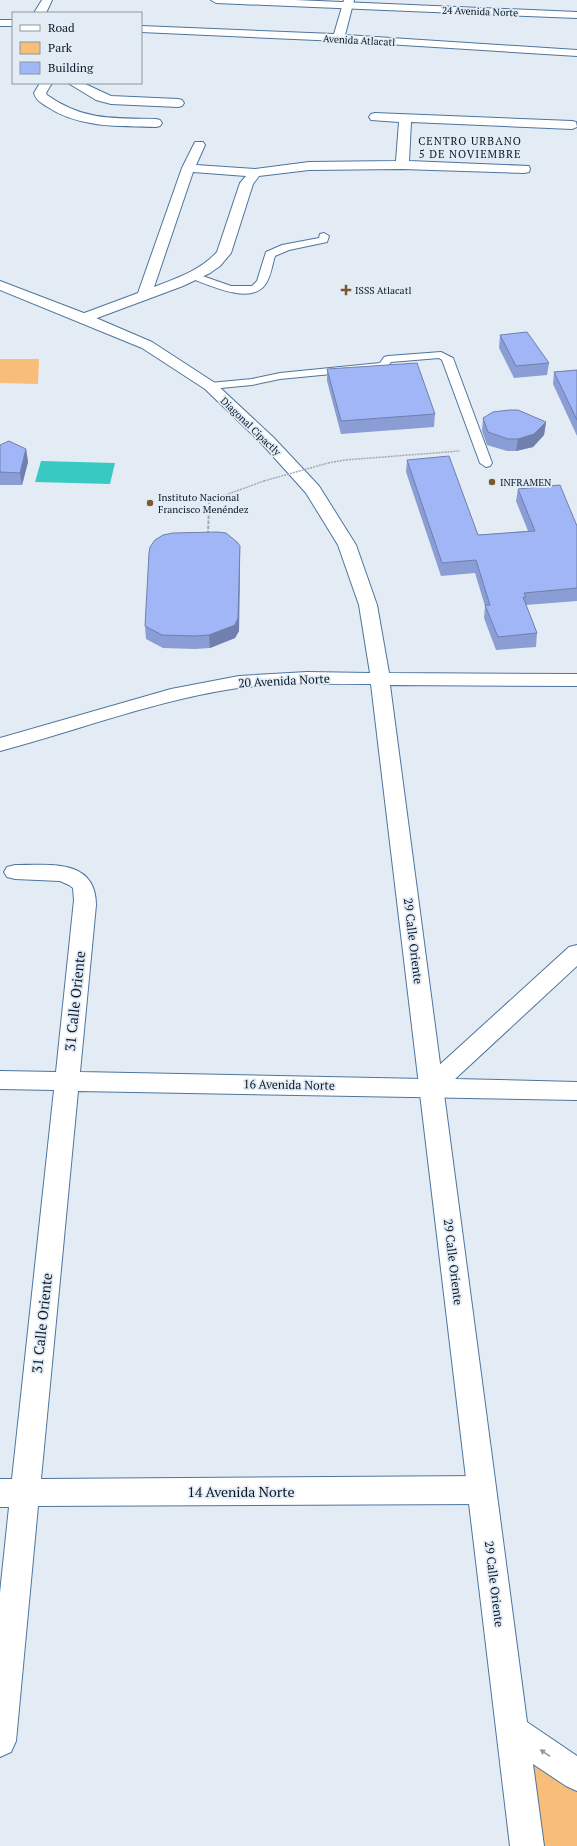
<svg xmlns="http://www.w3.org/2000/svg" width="577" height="1846" font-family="'PT Serif',serif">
  <rect width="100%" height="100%" fill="#e3ecf5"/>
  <path fill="#f8bd79" d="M 0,359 L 39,359 L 38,384 L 0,383 Z
    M 530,1756 L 577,1787 L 577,1846 L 540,1846 Z"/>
  <path fill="#38cac2" d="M 41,461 L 115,463 L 110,484 L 35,482 Z"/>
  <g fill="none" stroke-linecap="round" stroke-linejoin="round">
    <g stroke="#4d759e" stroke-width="2">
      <path id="lane" d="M 324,233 L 329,236 L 327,242 L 289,250 L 275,256 C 272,265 271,277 265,285 C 250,305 209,285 190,278 L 189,276 L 194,273 L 231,286 L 252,286 L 257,281 L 266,252 L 282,245 L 319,238 L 320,234 Z
        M 441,352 L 453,358 L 492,463 L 490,466 L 486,467 L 480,463 L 442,360 L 439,358 L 391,362 L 387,368 L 383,369 L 280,379 L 252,385 L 210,389 L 204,386 L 210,383 L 252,379 L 280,373 L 380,363 L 384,357 L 388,356 Z"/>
    </g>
    <g stroke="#4d759e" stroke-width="2">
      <path id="street" d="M 42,0 L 52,0 L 46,13 L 34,13 Z
        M 344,0 L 354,0 L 345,35 L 577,50 L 577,56 L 339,41 L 141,32 L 141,26 L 334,34 Z
        M 0,20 L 13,20 L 13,26 L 0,26 Z
        M 40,83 L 52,83 L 46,93 L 47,95 C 84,121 113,118 156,119 L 160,120 L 162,123 L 160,126 L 156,127 C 119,126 78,128 46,106 C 40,102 36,100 34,93 Z
        M 68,83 L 83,83 L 111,96 L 178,99 L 182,100 L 184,103 L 182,106 L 178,107 L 111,104 L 96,100 Z
        M 375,113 L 572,121 L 576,122 L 577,127 L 572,129 L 411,122 L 409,161 L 529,166 L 530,169 L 529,172 L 524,173 L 402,169 L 309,170 L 259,176 L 253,184 L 231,253 L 220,266 L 210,273 L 183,286 L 89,321 L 84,322 L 79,321 L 77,318 L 79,315 L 138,293 L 182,168 L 195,142 L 203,142 L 205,145 L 196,165 L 255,169 L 309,162 L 396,161 L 399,122 L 371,120 L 369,117 L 371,114 ZM 193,172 L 246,176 L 240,183 L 217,252 C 201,270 177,278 154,287 Z
        M 15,865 C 49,865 96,858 96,905 L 80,1072 L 424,1079 L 569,947 L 577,945 L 577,966 L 455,1079 L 577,1082 L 577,1100 L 78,1091 L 41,1479 L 482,1476 L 492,1480 L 496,1490 L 492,1500 L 482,1504 L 38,1506 L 16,1741 L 11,1752 L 0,1757 L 0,1593 L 9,1507 L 0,1507 L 0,1479 L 12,1479 L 54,1090 L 0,1089 L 0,1071 L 56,1072 L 74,900 L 73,888 L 69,885 L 60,881 L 15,879 L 7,877 L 4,872 L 7,867 Z"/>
    </g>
    <g stroke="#4d759e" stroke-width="2">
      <path id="secondary" d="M 0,281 L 89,315 L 152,342 L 215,383 L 274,438 L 319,486 L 356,545 L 377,605 L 389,673 L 577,674 L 577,686 L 390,685 L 527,1722 L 577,1756 L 577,1791 L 566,1786 L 533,1764 L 544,1846 L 510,1846 L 371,684 C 327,684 281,682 238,688 C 156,700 79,730 0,751 L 0,738 L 171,689 L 239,676 L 307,672 L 370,673 L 359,605 L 338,545 L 306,493 L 262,444 L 205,389 L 142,348 L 0,290 Z"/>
    </g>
    <g stroke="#4d759e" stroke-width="2">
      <path id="primary" d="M 211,0 L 295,0 L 577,12 L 577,18 L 216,3 Z"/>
    </g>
    <path stroke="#9faab5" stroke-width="1.5" stroke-dasharray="2 1" stroke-linecap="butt" d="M 328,463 L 345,460 L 460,451
      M 209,507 L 209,501 L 264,481"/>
    <path stroke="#9faab5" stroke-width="2" stroke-dasharray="3.5 1.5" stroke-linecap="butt" d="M 208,534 L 209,506"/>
    <use href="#lane" fill="#fff" fill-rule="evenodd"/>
    <use href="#street" fill="#fff" fill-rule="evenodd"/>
    <use href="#secondary" fill="#fff" fill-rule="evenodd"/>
    <use href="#primary" fill="#fff" fill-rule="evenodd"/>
    <path stroke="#9faab5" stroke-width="1.5" stroke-dasharray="2 1" stroke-linecap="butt" d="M 264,481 L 328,463"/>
  </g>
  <path fill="#8a9dd4" d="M 500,335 L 549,363 L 547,375 L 514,378 L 499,348 Z
    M 327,369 L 435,414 L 434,427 L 341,434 L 327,381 Z
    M 577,370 L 577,436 L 553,384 L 554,372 Z
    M 483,418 L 546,422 L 544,435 L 533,447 L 516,451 L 507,451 L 487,445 L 482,431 Z
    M 0,445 L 26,449 L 28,462 L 22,485 L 0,485 Z
    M 407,460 L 478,535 L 528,531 L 516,501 L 518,489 L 577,526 L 577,601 L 526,605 L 537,633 L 536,647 L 496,650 L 484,618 L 485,606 L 475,573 L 441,576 L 406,472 Z
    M 240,559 L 239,631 L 235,638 L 210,648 L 195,649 L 163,648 L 146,639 L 145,626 Z"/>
  <path fill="#707fac" d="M 546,422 L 544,435 L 533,447 L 516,451 L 518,439 Z
    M 26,449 L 28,462 L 22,485 L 20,473 Z
    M 240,546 L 239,631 L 235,638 L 210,648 L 209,635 Z"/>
  <path fill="#a0b6f6" stroke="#707fac" d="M 527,332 L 549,363 L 516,366 L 500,335 Z
    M 417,363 L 435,414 L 341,421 L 327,369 Z
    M 577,370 L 577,420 L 554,372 Z
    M 509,410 L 518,410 L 546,422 L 534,434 L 518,439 L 508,439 L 488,432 L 483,418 L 493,412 Z
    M 9,441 L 26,449 L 20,473 L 0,472 L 0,445 Z
    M 449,456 L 478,535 L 535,531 L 518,489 L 560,485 L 577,526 L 577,588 L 524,593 L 526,597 L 523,597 L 537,633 L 498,637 L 485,605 L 490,605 L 476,560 L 442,563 L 407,460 Z
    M 217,532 L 226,533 L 237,542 L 240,546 L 238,618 L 235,625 L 209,635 L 195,636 L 162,635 L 145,626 L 149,553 L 150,547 L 155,540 L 163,535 L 173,533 Z"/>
  <defs><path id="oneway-solid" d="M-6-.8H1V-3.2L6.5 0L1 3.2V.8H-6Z"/></defs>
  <use fill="#90979e" href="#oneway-solid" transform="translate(545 1753) rotate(-146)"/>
  <g fill="#7a5830" stroke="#e3ecf5" stroke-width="1.5">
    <path d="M344 284h4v4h4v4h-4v4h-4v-4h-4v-4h4z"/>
    <circle cx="492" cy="482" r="4"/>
    <circle cx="150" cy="503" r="4"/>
  </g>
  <g text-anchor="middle" stroke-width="3.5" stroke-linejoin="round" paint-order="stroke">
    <g font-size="10" fill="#081828" stroke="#e3ecf5">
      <text transform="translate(480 11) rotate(2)" y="4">24 Avenida Norte</text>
      <text transform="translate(359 40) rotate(3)" y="4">Avenida Atlacatl</text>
      <text transform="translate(251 426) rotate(44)" y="4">Diagonal Cipactly</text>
    </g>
    <g font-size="10" fill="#081828" stroke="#e3ecf5" text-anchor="start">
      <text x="355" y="294">ISSS Atlacatl</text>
      <text x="500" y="486">INFRAMEN</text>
      <text x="158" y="501">Instituto Nacional<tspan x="158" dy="12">Francisco Menéndez</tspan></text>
    </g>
    <g font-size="11" letter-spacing="1" fill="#081828" stroke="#e3ecf5">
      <text x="470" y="145">CENTRO URBANO<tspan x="470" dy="13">5 DE NOVIEMBRE</tspan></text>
    </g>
    <g font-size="12" fill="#081828" stroke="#e3ecf5">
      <text transform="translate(284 681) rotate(-3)" y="4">20 Avenida Norte</text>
      <text transform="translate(413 941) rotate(83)" y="4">29 Calle Oriente</text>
      <text transform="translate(289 1085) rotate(1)" y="4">16 Avenida Norte</text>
      <text transform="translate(453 1262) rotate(83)" y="4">29 Calle Oriente</text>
      <text transform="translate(494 1584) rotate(83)" y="4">29 Calle Oriente</text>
    </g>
    <g font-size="14" fill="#081828" stroke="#e3ecf5">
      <text transform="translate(75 1001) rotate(-84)" y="5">31 Calle Oriente</text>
      <text transform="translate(42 1323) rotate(-84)" y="5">31 Calle Oriente</text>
      <text x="241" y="1497">14 Avenida Norte</text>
    </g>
  </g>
  <rect x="12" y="12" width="130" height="72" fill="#e3ecf5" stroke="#8b97a3"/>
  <rect x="20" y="25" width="20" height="6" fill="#ffffff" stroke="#8b97a3"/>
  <text x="48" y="32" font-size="12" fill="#081828">Road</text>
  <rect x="20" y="42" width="20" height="12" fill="#f8bd79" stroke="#8b97a3"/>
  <text x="48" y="52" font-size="12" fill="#081828">Park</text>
  <rect x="20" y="62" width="20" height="12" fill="#a0b6f6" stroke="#8b97a3"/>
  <text x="48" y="72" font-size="12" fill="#081828">Building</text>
</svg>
